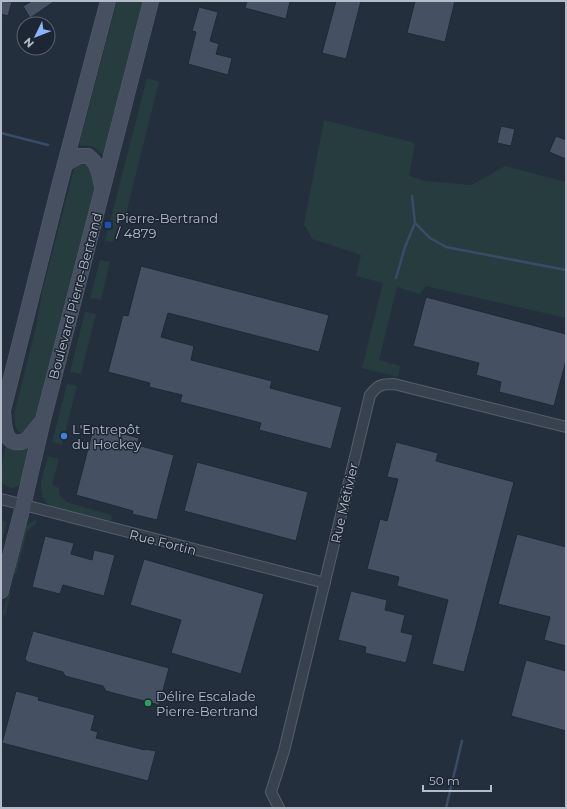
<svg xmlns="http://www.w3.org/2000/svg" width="567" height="809" font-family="Montserrat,sans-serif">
  <rect width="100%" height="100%" fill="#242f3e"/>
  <path fill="#263c3f" d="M 117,1 L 146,1 L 106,156 L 103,156 C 98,148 91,144 81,146 L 79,144 Z
    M 147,78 L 159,82 L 125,218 L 120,217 L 113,242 L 105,241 Z
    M 324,120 L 415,143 L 409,176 L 426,181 L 472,185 L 505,166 L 566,182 L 566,318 L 426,286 L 420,294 L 397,287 L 379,360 L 400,366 L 398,377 L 362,368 L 383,283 L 356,276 L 361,255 L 312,239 L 304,224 Z
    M 81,164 L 88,165 L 98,178 L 36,423 L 23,436 C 15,430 15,424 14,415 L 37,322 L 42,292 L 74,169 Z
    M 100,260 L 110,262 L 101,300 L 90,298 Z
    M 85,312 L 96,314 L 81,374 L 70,372 Z
    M 67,384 L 77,386 L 62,445 L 52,442 Z
    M 7,437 L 32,445 C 28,460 24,504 1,482 L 1,472 Z
    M 48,456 L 59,459 L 52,485 L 59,488 L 59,494 L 66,502 L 111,515 L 112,519 L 109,522 L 55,509 C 32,496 43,476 48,456 Z
    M 36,519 L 37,523 L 27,531 L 16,574 L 13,573 L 24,530 L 27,525 Z
    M 1,520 L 7,522 L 1,545 Z
    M 8,592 L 11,593 L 5,616 L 2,615 Z"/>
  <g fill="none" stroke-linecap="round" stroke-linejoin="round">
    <path stroke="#394c67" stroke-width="2.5" d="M 1,133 L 48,145
      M 412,196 L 415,223 L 430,238 L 446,247 L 566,270
      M 396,278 L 405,247 L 415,223
      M 446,808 L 462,741"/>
  </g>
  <path fill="#455162" stroke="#1f2835" d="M 1,1 L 12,2 L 8,16 L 1,14 Z
    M 32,1 L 55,1 L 30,18 L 23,6 Z
    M 247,1 L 290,1 L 286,19 L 245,8 Z
    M 336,1 L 361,1 L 346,59 L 322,53 Z
    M 415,1 L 455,1 L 445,42 L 407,33 Z
    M 199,7 L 218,12 L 210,41 L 219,44 L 216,54 L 232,58 L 228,75 L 188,64 L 196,32 L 192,31 Z
    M 501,126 L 515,129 L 511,146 L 497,143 Z
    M 556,136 L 566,140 L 566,159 L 549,152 Z
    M 141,266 L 329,315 L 319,352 L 168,313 L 161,337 L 194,346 L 191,360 L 272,381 L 270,388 L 342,407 L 331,449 L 259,430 L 261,423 L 180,402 L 182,395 L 149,387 L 150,383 L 108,372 L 123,315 L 128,316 Z
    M 426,297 L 566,334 L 566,360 L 554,406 L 499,392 L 501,382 L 476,375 L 479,363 L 413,346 Z
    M 94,426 L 139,438 L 137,445 L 174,455 L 157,520 L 132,514 L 133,511 L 76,495 Z
    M 396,442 L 438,453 L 436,461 L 514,482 L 464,672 L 432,664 L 448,600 L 397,586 L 399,577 L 367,569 L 380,519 L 387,521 L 398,479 L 387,477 Z
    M 197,462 L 308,492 L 296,541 L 184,511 Z
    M 517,534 L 566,547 L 566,646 L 544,640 L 550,617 L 498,604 Z
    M 45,536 L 74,543 L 71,554 L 92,560 L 94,550 L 115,555 L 104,596 L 63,585 L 60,594 L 32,587 Z
    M 144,559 L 264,594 L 241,674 L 171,653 L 181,620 L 130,605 Z
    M 351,591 L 387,600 L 385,610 L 405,615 L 401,632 L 413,635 L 406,663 L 365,653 L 366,647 L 338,640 Z
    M 33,631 L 169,668 L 159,705 L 106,691 L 103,686 L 65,676 L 63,672 L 28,662 L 25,659 Z
    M 526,660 L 566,671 L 566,731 L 511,716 Z
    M 16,691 L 39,697 L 38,700 L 95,715 L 91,730 L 98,732 L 96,738 L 145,750 L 145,749 L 156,751 L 148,781 L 2,743 Z"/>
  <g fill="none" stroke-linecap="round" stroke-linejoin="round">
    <g stroke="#565f6c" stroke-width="12">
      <path id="street" d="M 1,499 L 325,583
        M 279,808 L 271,792 L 284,751 L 370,395 C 378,385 381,384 394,384 L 566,427"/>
    </g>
    <g stroke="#565f6c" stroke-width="16">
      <path id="secondary" d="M 65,164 L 79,156 L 88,156 C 98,163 100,175 102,187
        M 3,411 C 4,426 4,450 27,440 L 40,424
        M 1,418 L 60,183 L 108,1
        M 1,591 L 23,506 L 43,420 L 151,1"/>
    </g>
    <use href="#street" stroke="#38414e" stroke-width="10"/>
    <use href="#secondary" stroke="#465061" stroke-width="15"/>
  </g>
  <rect fill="#1a4fb4" stroke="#1d2633" stroke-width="1.5" x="104" y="221" width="8" height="8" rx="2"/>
  <circle fill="#3f7fe0" stroke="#1d2633" stroke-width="1.5" cx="64" cy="436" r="4"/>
  <circle fill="#2e9e5b" stroke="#1d2633" stroke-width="1.5" cx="148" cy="703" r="4"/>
  <g text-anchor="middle" stroke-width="3" stroke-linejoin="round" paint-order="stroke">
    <g font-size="13" fill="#b4bcc9" stroke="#1d2633" text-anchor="start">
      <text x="116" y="223">Pierre-Bertrand<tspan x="116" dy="15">/ 4879</tspan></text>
      <text x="72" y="434">L'Entrepôt<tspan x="72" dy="15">du Hockey</tspan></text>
      <text x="156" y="701">Délire Escalade<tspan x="156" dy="15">Pierre-Bertrand</tspan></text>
    </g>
    <g font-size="13" fill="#b4bcc9" stroke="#1d2633">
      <text transform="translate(75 296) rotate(-75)" y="5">Boulevard Pierre-Bertrand</text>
      <text transform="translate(344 503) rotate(-77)" y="5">Rue Métivier</text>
      <text transform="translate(163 542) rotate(14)" y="5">Rue Fortin</text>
    </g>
  </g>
  <rect width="567" height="809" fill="none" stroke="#b4bcc9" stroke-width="4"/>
  <g transform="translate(36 36) rotate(227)"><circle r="19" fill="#1d2633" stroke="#59626f"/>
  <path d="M0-3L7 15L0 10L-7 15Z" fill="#8ab4f8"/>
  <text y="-6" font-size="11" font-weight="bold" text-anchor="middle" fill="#b4bcc9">N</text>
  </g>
  <path d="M423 785v6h68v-6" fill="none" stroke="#b4bcc9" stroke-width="2"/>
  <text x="429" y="785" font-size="12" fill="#b4bcc9" stroke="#1d2633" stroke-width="3" paint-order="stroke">50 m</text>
</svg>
